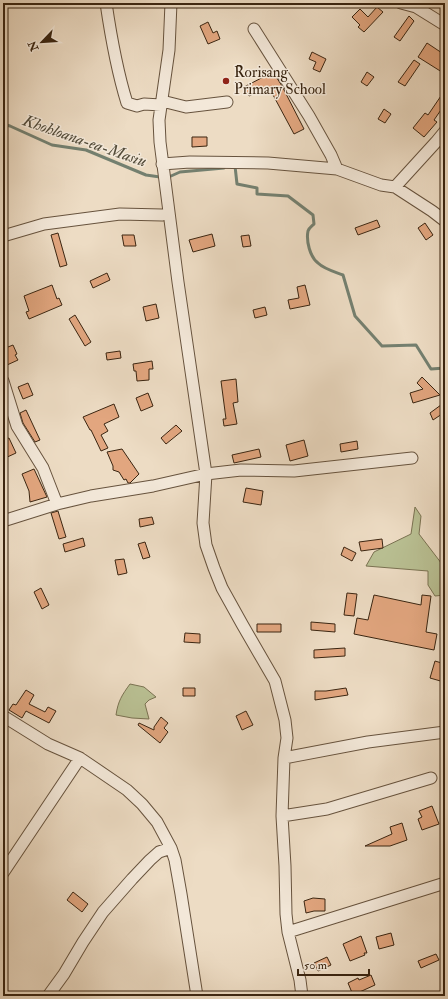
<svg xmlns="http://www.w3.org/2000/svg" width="448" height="999" font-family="'IM FELL Double Pica',serif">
  <rect width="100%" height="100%" fill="#eddcc4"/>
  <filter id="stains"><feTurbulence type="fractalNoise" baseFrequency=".005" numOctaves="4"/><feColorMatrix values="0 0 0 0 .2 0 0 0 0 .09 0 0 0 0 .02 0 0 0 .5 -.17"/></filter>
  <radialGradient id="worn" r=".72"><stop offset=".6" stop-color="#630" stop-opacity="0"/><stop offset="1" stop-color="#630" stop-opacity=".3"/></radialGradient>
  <path fill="#b9c093" stroke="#7a7252" d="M 415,507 L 421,516 L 419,534 L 445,568 L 445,595 L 435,596 L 428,585 L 428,571 L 366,566 L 374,552 L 411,534 Z
    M 130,684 L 144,687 L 156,697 L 149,700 L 145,704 L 149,719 L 132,718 L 116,715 C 118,701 122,695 130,684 Z"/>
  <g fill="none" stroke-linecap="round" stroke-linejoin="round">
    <path stroke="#748070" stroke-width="3" d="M 3,124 L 10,126 L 52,145 L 86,150 L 146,175 L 160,177
      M 235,166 L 237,184 L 257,188 L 257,194 L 288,196 L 313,215 L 314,224 C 312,226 309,228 308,231 C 306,241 310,257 318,263 C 324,269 335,272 343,275 L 355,316 L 382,346 L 416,345 L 431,369 L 445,368
      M 171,176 L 180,172 L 224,168"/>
  </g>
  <path fill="#e2a67f" stroke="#3a2511" d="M 377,7 L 383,12 L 364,32 L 358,27 L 360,25 L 352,17 L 360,9 L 368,17 Z
    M 409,16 L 414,21 L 400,41 L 394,37 Z
    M 208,22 L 213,33 L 217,31 L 220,39 L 208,44 L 200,26 Z
    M 427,43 L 445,55 L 445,74 L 418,57 Z
    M 312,52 L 326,59 L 320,72 L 313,69 L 316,62 L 309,59 Z
    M 414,60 L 420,64 L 405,86 L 398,82 Z
    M 273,72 L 282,86 L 304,129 L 294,134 L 272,93 L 270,94 L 267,87 L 249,96 L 244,87 Z
    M 367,72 L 374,77 L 367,86 L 361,82 Z
    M 445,90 L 445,104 L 434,120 L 437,122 L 424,137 L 413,128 L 425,113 L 428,115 Z
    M 384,109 L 391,114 L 385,123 L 378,119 Z
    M 192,137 L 207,137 L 207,146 L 192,147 Z
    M 377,220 L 380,227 L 358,235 L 355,228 Z
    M 425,223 L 433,235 L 426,240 L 418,228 Z
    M 58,233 L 67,265 L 60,267 L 51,235 Z
    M 212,234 L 215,246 L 193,252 L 189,240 Z
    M 122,235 L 134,235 L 136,246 L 124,246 Z
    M 249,235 L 251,246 L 243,247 L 241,236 Z
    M 107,273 L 110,280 L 93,288 L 90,281 Z
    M 52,285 L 57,299 L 59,298 L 62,305 L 29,319 L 26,312 L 29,311 L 24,296 Z
    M 305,285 L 310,305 L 290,309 L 288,300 L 299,298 L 297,287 Z
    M 156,304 L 159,318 L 146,321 L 143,307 Z
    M 265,307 L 267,315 L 255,318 L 253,310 Z
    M 75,315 L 91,342 L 85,346 L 69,319 Z
    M 13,345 L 17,354 L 15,355 L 18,360 L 7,365 L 3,357 L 3,349 Z
    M 120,351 L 121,358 L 107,360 L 106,353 Z
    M 152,361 L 153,369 L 149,369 L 149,380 L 137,381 L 136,371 L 134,371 L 133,364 Z
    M 422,377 L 440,395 L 413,403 L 410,393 L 423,389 L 417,383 Z
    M 236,379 L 238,402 L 233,403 L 237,424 L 224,426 L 223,419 L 226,419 L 221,381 Z
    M 28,383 L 33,395 L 23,399 L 18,387 Z
    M 148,393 L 153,406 L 141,411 L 136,398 Z
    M 445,402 L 445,412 L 433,420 L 430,413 Z
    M 114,404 L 119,417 L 104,424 L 108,431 L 101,435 L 108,448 L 101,451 L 91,430 L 90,430 L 83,417 Z
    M 26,410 L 40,440 L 35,442 L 23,423 L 20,413 Z
    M 176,425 L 182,431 L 166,444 L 161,438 Z
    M 9,438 L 16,453 L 3,459 L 3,440 Z
    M 304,440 L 308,456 L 290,461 L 286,445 Z
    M 357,441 L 358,449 L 341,452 L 340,444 Z
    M 122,449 L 139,474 L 130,483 L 128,483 L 126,479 L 124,480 L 119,472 L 113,470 L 113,466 L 107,452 Z
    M 259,449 L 261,457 L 234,463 L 232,455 Z
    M 34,469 L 47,497 L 30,502 L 29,491 L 22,474 Z
    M 246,488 L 263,491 L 261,505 L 243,502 Z
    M 58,511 L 66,537 L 59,539 L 51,513 Z
    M 152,517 L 154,524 L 140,527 L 139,519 Z
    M 83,538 L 85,546 L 65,552 L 63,544 Z
    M 382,539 L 383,548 L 361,551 L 359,542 Z
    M 145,542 L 150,557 L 143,559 L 138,544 Z
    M 344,547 L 356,553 L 352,561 L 341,555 Z
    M 124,559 L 127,573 L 118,575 L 115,560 Z
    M 41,588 L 49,605 L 42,609 L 34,592 Z
    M 347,593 L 357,594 L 354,616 L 344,615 Z
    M 374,595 L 421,605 L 422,595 L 431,596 L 426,632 L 437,634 L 434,650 L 354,634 L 357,618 L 368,620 Z
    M 311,622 L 335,624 L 335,632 L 311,630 Z
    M 257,624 L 281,624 L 281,632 L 257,632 Z
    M 185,633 L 200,634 L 200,643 L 184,642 Z
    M 345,648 L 345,656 L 314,658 L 314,650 Z
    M 435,661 L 445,664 L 445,677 L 444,682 L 430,678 Z
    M 183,688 L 195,688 L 195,696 L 183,696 Z
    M 346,688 L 348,695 L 315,700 L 315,691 L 326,691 Z
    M 26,690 L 34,695 L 29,704 L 45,712 L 48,707 L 56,711 L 49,723 L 26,711 L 22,718 L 9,710 L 13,704 L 16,705 Z
    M 246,711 L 253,725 L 242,730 L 236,716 Z
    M 161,717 L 168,723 L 164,728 L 168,732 L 160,743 L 138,725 L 139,723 L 154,730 L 154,727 Z
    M 432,806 L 439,824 L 422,830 L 418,819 L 422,817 L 419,811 Z
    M 402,823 L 407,840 L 390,846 L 365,846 L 392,834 L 390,827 Z
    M 73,892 L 88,904 L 82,912 L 67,900 Z
    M 313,898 L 325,899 L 325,911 L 314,911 L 306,913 L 304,901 Z
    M 391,933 L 394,945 L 379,949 L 376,937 Z
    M 361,936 L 367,953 L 364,953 L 365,955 L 350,961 L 343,944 Z
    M 436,954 L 439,960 L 421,968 L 418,961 Z
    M 327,957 L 331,965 L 318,971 L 314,963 Z
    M 371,975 L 375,985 L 353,995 L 348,983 L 358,978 L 359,980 Z"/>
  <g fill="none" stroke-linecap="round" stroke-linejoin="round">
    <g stroke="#67533e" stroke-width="13">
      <path id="minor" d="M 106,3 C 111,37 117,71 127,103 L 137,106 L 144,104 L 161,105
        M 171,3 L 169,50 L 159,120 L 160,142 L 178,282 L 206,474 L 203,523 L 206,545 L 214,568 L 222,588 L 242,624 L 275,681 L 285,720 L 287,738 L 284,758 L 282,816 L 285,866 L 286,914 L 288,932 L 300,980 L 302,996
        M 401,3 L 416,7 L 445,25
        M 254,29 L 309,116 L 331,155 L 337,169
        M 162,101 L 186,107 L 227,102
        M 162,164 L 190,162 L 268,163 L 337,169 L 381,185 L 395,187 L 436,142 L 445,131
        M 395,187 L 432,211 L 445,221
        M 3,236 L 44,224 L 120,214 L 162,215 L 169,213
        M 3,381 L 17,426 L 43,468 L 57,504
        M 3,521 L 57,504 L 91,496 L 153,486 L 206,474 L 241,470 L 294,471 L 412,458
        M 3,716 L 48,744 L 80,758 L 127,790 L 142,804 L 157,822 L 171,848 L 175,860 L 181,894 L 197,996
        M 284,758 L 368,742 L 445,732
        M 282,816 L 327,809 L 431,778
        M 3,873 L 80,758
        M 288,932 L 445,883
        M 48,996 L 64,974 L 83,942 L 103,912 L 132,879 L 150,860 L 159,852 L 171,848"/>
    </g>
    <use href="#minor" stroke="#f3e8d9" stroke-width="11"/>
  </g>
  <circle fill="#8f2418" stroke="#f3e8d9" stroke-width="1.5" cx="226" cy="81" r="4"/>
  <g text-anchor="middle" stroke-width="3" stroke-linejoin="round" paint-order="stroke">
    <g font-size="15" fill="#3a2511" stroke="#f3e8d9" text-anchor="start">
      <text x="234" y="77">Rorisang<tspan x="234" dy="17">Primary School</tspan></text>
    </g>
    <g font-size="16" font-style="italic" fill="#524b39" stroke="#f3e8d9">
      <text transform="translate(85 140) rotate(19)" y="6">Khohloana-ea-Masiu</text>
    </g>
  </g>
  <rect width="448" height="999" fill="none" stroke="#eddcc4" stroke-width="16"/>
  <rect x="4" y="4" width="440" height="991" fill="none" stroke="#3a2511" stroke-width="2"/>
  <rect x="8" y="8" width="432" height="983" fill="none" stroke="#3a2511"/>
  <g transform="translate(42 42) rotate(245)" stroke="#f3e8d9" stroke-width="3" paint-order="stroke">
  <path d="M0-3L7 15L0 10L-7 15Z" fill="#3a2511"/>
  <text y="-6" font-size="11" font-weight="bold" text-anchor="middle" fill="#3a2511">N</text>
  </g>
  <path d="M298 969v6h71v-6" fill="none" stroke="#3a2511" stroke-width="2"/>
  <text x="304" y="969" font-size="12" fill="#3a2511" stroke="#f3e8d9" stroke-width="3" paint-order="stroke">50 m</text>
  <rect width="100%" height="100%" filter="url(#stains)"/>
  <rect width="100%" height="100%" fill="url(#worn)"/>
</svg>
